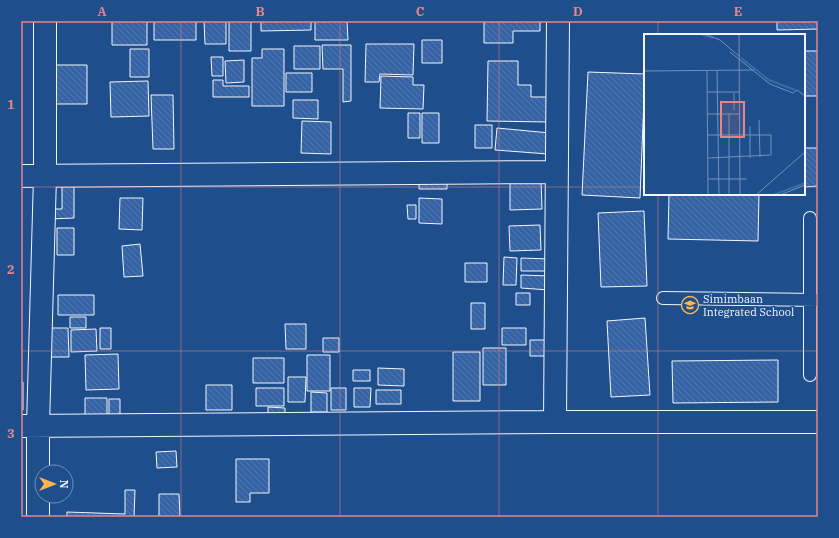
<svg xmlns="http://www.w3.org/2000/svg" width="839" height="538" font-family="'IBM Plex Serif',serif">
  <defs>
    <pattern id="building-back-hatch" width="6" height="6" patternUnits="userSpaceOnUse"><rect width="6" height="6" fill="#3563a3"/><path d="M-1 5l2 2M0 0l6 6M5-1l2 2" fill="none" stroke="#537ab1"/></pattern>
  </defs>
  <rect width="100%" height="100%" fill="#1f4e8c"/>
  <path fill="url(#building-back-hatch)" stroke="#f2f6ff" d="M 112,21 L 147,21 L 147,45 L 112,45 Z
    M 154,21 L 196,21 L 196,40 L 154,40 Z
    M 204,21 L 226,21 L 226,44 L 205,44 Z
    M 229,21 L 251,21 L 251,51 L 229,51 Z
    M 261,21 L 311,21 L 311,30 L 261,31 Z
    M 315,21 L 347,21 L 348,40 L 315,40 Z
    M 484,21 L 540,21 L 540,31 L 513,31 L 513,43 L 484,43 Z
    M 777,21 L 818,21 L 818,29 L 777,30 Z
    M 422,40 L 442,40 L 442,63 L 422,63 Z
    M 366,44 L 414,44 L 413,75 L 380,74 L 379,82 L 365,82 Z
    M 322,45 L 351,45 L 351,101 L 343,102 L 343,69 L 323,69 Z
    M 294,46 L 320,46 L 320,69 L 294,69 Z
    M 130,49 L 149,49 L 149,77 L 130,77 Z
    M 262,49 L 284,49 L 284,106 L 252,106 L 252,58 L 262,58 Z
    M 804,51 L 818,51 L 818,96 L 804,96 Z
    M 211,57 L 223,57 L 223,76 L 212,76 Z
    M 244,60 L 244,82 L 226,83 L 225,61 Z
    M 488,61 L 518,61 L 518,85 L 531,85 L 531,97 L 549,97 L 548,122 L 487,121 Z
    M 55,65 L 87,65 L 87,104 L 56,104 Z
    M 588,72 L 645,74 L 640,198 L 582,195 Z
    M 286,73 L 312,73 L 312,92 L 286,92 Z
    M 381,76 L 413,77 L 413,85 L 424,85 L 423,109 L 380,108 Z
    M 213,80 L 223,80 L 223,86 L 249,86 L 249,97 L 213,97 Z
    M 148,81 L 149,116 L 111,117 L 110,82 Z
    M 151,95 L 173,95 L 174,149 L 153,149 Z
    M 293,100 L 318,100 L 318,119 L 293,118 Z
    M 408,113 L 420,113 L 420,138 L 408,138 Z
    M 422,113 L 439,113 L 439,143 L 422,143 Z
    M 302,121 L 331,122 L 331,154 L 301,153 Z
    M 475,125 L 492,125 L 492,148 L 475,148 Z
    M 497,128 L 550,133 L 548,154 L 495,150 Z
    M 804,148 L 818,148 L 818,186 L 804,187 Z
    M 419,177 L 447,177 L 447,189 L 419,189 Z
    M 541,179 L 542,209 L 510,210 L 510,180 Z
    M 74,184 L 74,218 L 51,219 L 51,209 L 62,209 L 62,185 Z
    M 669,194 L 759,194 L 758,241 L 668,239 Z
    M 120,198 L 143,198 L 142,230 L 119,229 Z
    M 419,198 L 442,199 L 442,224 L 419,223 Z
    M 407,205 L 416,205 L 416,219 L 408,219 Z
    M 644,211 L 647,286 L 601,287 L 598,213 Z
    M 540,225 L 541,250 L 510,251 L 509,226 Z
    M 57,228 L 74,228 L 74,255 L 57,255 Z
    M 140,244 L 143,276 L 124,277 L 122,246 Z
    M 504,257 L 517,258 L 516,285 L 503,285 Z
    M 521,258 L 550,259 L 550,271 L 521,271 Z
    M 465,263 L 487,263 L 487,282 L 465,282 Z
    M 521,275 L 550,276 L 549,290 L 521,288 Z
    M 516,293 L 530,293 L 530,305 L 516,305 Z
    M 58,295 L 94,295 L 94,315 L 58,315 Z
    M 471,303 L 485,303 L 485,329 L 471,329 Z
    M 70,317 L 86,317 L 86,328 L 70,328 Z
    M 645,318 L 650,395 L 611,397 L 607,321 Z
    M 285,324 L 306,324 L 306,349 L 286,349 Z
    M 47,328 L 68,328 L 69,357 L 48,357 Z
    M 100,328 L 111,328 L 111,349 L 100,349 Z
    M 502,328 L 526,328 L 526,345 L 502,345 Z
    M 96,329 L 97,351 L 71,352 L 71,330 Z
    M 323,338 L 339,338 L 339,352 L 323,352 Z
    M 530,340 L 547,340 L 547,356 L 530,356 Z
    M 483,348 L 506,348 L 506,385 L 483,385 Z
    M 453,352 L 480,352 L 480,401 L 453,401 Z
    M 118,354 L 119,389 L 86,390 L 85,355 Z
    M 307,355 L 330,355 L 330,391 L 307,391 Z
    M 253,358 L 284,358 L 284,383 L 253,383 Z
    M 778,360 L 778,402 L 673,403 L 672,361 Z
    M 378,368 L 404,369 L 404,386 L 378,385 Z
    M 353,370 L 370,370 L 370,381 L 353,381 Z
    M 288,377 L 306,377 L 305,402 L 288,402 Z
    M 21,382 L 23,382 L 23,410 L 21,410 Z
    M 206,385 L 232,385 L 232,410 L 206,410 Z
    M 256,388 L 284,388 L 284,406 L 256,406 Z
    M 331,388 L 346,388 L 346,410 L 331,410 Z
    M 354,388 L 371,388 L 370,407 L 354,407 Z
    M 376,390 L 401,390 L 401,404 L 376,404 Z
    M 311,392 L 327,393 L 327,412 L 311,412 Z
    M 85,398 L 107,398 L 107,424 L 85,423 Z
    M 109,399 L 120,399 L 120,421 L 109,421 Z
    M 268,407 L 285,408 L 285,420 L 268,420 Z
    M 176,451 L 177,467 L 157,468 L 156,452 Z
    M 236,459 L 269,459 L 269,493 L 250,493 L 250,502 L 236,502 Z
    M 125,490 L 135,490 L 134,517 L 67,517 L 67,512 L 125,514 Z
    M 159,494 L 179,494 L 180,517 L 159,517 Z"/>
  <g fill="none" stroke-linecap="round" stroke-linejoin="round">
    <g stroke="#f2f6ff" stroke-width="14">
      <path id="service" d="M 810,218 L 810,375
        M 663,298 L 817,300"/>
    </g>
    <g stroke="#f2f6ff" stroke-width="24">
      <path id="minor" d="M 21,176 L 556,172
        M 555,422 L 558,21
        M 21,426 L 555,422 L 818,422
        M 38,517 L 38,426 L 45,176 L 45,21"/>
    </g>
    <use href="#service" stroke="#1f4e8c" stroke-width="12"/>
    <use href="#minor" stroke="#1f4e8c" stroke-width="22"/>
  </g>
  <path fill="none" stroke="#e38589" stroke-width="1" stroke-opacity="0.55" d="M 181,21 L 181,517M 340,21 L 340,517M 499,21 L 499,517M 658,21 L 658,35M 21,187 L 645,187M 804,187 L 818,187M 658,194 L 658,517M 21,351 L 818,351"/>
  <defs>
    <g id="school-ring" transform="scale(0.9)"><circle r="9.5" fill="#1f4e8c" stroke="#ffb74d" stroke-width="1.5"/><path d="M0-5L7-2L0 1L-7-2ZM-4 1L0 2.5L4 1V4Q0 6-4 4Z" fill="#ffb74d"/></g>
  </defs>
  <g fill-rule="evenodd">
    <use href="#school-ring" x="690" y="305"/>
  </g>
  <g text-anchor="middle" stroke-width="3" stroke-linejoin="round" paint-order="stroke">
    <g font-size="11" fill="#f2f6ff" stroke="#1f4e8c" text-anchor="start">
      <text x="703" y="303">Simimbaan<tspan x="703" dy="13">Integrated School</tspan></text>
    </g>
  </g>
  <g transform="translate(644 34)">
    <rect width="161" height="161" fill="#1f4e8c"/>
    <path fill="none" stroke="#3b69a3" stroke-width="2" d="M 56,0 L 69,4M 97,24 L 125,46 L 151,56M 129,161 L 161,149"/>
    <path fill="none" stroke="#7391ba" stroke-width="1" d="M 61,0 L 76,6 L 95,22M 95,0 L 96,161M 86,18 L 126,50 L 149,59 L 153,56 L 161,62M 0,37 L 110,36M 63,37 L 64,161M 73,37 L 75,161M 63,58 L 95,58M 90,76 L 90,59M 64,80 L 95,80M 85,80 L 85,161M 115,86 L 116,123M 106,92 L 106,124M 64,124 L 127,121 L 127,101 L 64,101M 64,145 L 103,145M 112,161 L 161,118M 136,161 L 161,151"/>
    <path fill="#e38589" fill-opacity="0.15" stroke="#e38589" stroke-width="2" d="M 77,68 L 100,68 L 100,103 L 77,103 Z"/>
    <rect width="161" height="161" fill="none" stroke="#f2f6ff" stroke-width="2"/>
  </g>
  <rect width="839" height="538" fill="none" stroke="#1f4e8c" stroke-width="44"/>
  <g transform="translate(54 484) rotate(90)"><circle r="19" fill="#1f4e8c" stroke="#7391ba"/>
  <path d="M0-3L7 15L0 10L-7 15Z" fill="#ffb74d"/>
  <text y="-6" font-size="11" font-weight="bold" text-anchor="middle" fill="#f2f6ff">N</text>
  </g>
  <rect x="22" y="22" width="795" height="494" fill="none" stroke="#e38589" stroke-width="1.5"/>
  <g font-size="13" text-anchor="middle" font-weight="bold" fill="#e38589">
    <text x="102" y="16">A</text>
    <text x="260" y="16">B</text>
    <text x="420" y="16">C</text>
    <text x="578" y="16">D</text>
    <text x="738" y="16">E</text>
    <text x="11" y="109">1</text>
    <text x="11" y="274">2</text>
    <text x="11" y="438">3</text>
  </g>
</svg>
